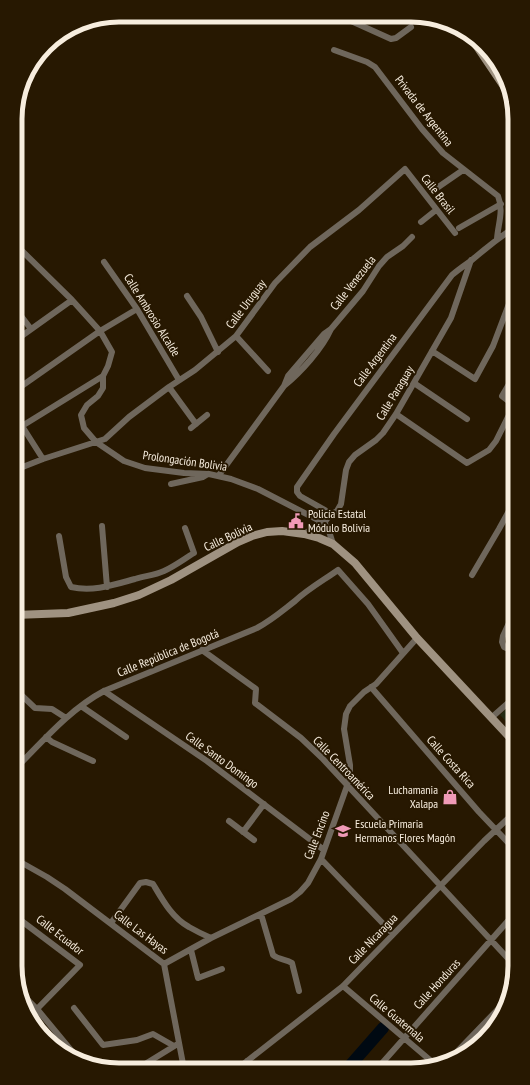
<svg xmlns="http://www.w3.org/2000/svg" width="530" height="1085" font-family="'PT Sans Narrow',sans-serif">
  <rect width="100%" height="100%" fill="#271801"/>
  <path fill="#232a12" d="M 515,700 L 515,731 L 500,715 Z"/>
  <g fill="none" stroke-linecap="round" stroke-linejoin="round">
    <path stroke="#000912" stroke-width="12" d="M 340,1070 L 347,1069 L 383,1028"/>
    <path stroke="#6f675c" stroke-width="6" d="M 340,16 L 391,39 L 396,38 L 411,27
      M 334,50 L 367,62 L 375,67 L 422,129 L 443,153 L 498,196 C 504,211 498,224 497,239
      M 434,190 L 463,170
      M 421,222 L 436,210
      M 459,228 L 501,204
      M 16,245 L 72,300 L 100,331 L 112,352 L 108,366 L 103,376 L 103,388 L 98,396 L 87,405 L 81,415 L 84,428 L 96,442 L 124,461 L 145,468 L 184,473 L 209,474 L 231,479 L 258,489 L 324,523 L 328,528 L 333,544
      M 104,262 L 137,309 L 179,380
      M 187,296 L 201,317 L 218,352
      M 18,312 L 31,329
      M 236,336 L 268,371
      M 16,340 L 72,300
      M 432,351 L 475,379 L 493,346 L 515,288
      M 414,383 L 467,419
      M 284,386 L 288,376 L 324,334 L 331,329 L 363,291 L 379,266 L 387,257 L 403,246 L 412,237
      M 169,387 L 196,424
      M 16,390 L 100,331 L 137,309
      M 515,406 L 502,396 L 515,374
      M 396,414 L 467,463 L 489,450 L 496,441 L 514,405
      M 191,428 L 207,415
      M 43,459 L 22,426 L 103,376
      M 15,470 L 43,459 L 105,439 L 129,417 L 169,387 L 195,370 L 236,336 L 275,283 L 310,247 L 359,210 L 405,169 L 455,233
      M 219,475 L 284,386 C 301,372 322,349 331,329
      M 171,484 L 203,477 L 208,474
      M 330,515 L 325,510 L 300,496 L 297,492 L 297,487 L 334,434 L 452,275 C 459,269 465,265 472,260 C 486,248 500,237 515,227
      M 102,526 L 107,587
      M 304,534 L 318,525 L 324,523 L 330,515 L 337,511 L 341,504 L 346,470 L 349,462 L 355,455 L 376,440 L 383,433 L 396,414 L 451,318 L 471,260
      M 59,536 L 66,577 L 71,587 C 93,592 113,585 135,579 C 145,576 155,575 164,571 C 175,566 184,559 194,553 L 185,528
      M 472,575 L 499,529 L 515,500
      M 202,650 L 256,689 L 255,703 L 301,738 L 322,758 L 515,966
      M 515,652 L 504,647 L 502,642 L 503,636 L 515,610
      M 371,687 L 479,812 L 515,850
      M 15,689 L 35,708 L 52,709 L 66,718
      M 104,691 L 207,761 L 324,850
      M 81,706 L 126,737
      M 491,718 L 508,703
      M 46,737 L 52,742 L 93,761
      M 16,768 C 43,741 70,709 104,691 L 257,628 C 272,620 282,611 295,601 C 308,589 324,580 338,570 L 368,604 L 403,653
      M 229,821 L 254,840
      M 243,832 L 264,804
      M 15,859 L 47,877 L 65,889 L 164,964 L 184,1069
      M 321,859 L 393,934
      M 261,914 L 273,955 C 279,960 286,959 292,963 L 299,991
      M 15,916 L 80,965 L 37,1009
      M 111,923 L 140,883 L 146,882 L 153,884 C 162,899 172,918 189,927 C 196,931 204,935 211,938
      M 191,950 L 198,978 L 222,969
      M 164,964 L 211,938 L 291,899 L 300,892 L 308,883 L 321,859 L 347,786 L 350,774 L 350,765 L 344,729 L 346,714 L 350,706 L 364,692 L 376,684 L 417,638
      M 343,986 L 437,1066
      M 19,991 L 37,1009 L 75,1055
      M 74,1008 L 103,1045 L 137,1040 L 153,1034 L 174,1046
      M 247,1061 L 257,1070
      M 445,1064 L 502,1005
      M 137,1069 L 176,1045
      M 237,1069 L 343,986 L 484,841 L 515,812
      M 376,1070 L 515,913"/>
    <path stroke="#9f9281" stroke-width="8" d="M 470,36 L 511,97
      M 15,615 L 68,613 L 114,603 L 139,595 L 171,580 L 238,542 L 252,536 L 267,532 L 282,531 L 304,534 L 319,538 L 333,544 L 355,563 L 417,638 L 515,743"/>
  </g>
  <defs>
    <g id="civic-bare" transform="scale(1.2)"><path d="M-.6-6.5H3V-4.5H.6V-3L4-1V1h2V6H-6V1h2V-1L-.6-3ZM-1.2 2.5V6h2.4V2.5Z" fill="#f09ab7" stroke="#271801" stroke-width="2.5" paint-order="stroke"/></g>
    <g id="shop-bare" transform="scale(1.2)"><path d="M-5-2.5h2.3a2.7 3.5 0 0 1 5.4 0H5L5.5 6h-11ZM-1.5-2.5h3a1.5 2.3 0 0 0-3 0Z" fill="#f09ab7" stroke="#271801" stroke-width="2.5" paint-order="stroke"/></g>
    <g id="school-bare" transform="scale(1.2)"><path d="M0-5L7-2L0 1L-7-2ZM-4 1L0 2.5L4 1V4Q0 6-4 4Z" fill="#f09ab7" stroke="#271801" stroke-width="2.5" paint-order="stroke"/></g>
  </defs>
  <g fill-rule="evenodd">
    <use href="#civic-bare" x="296" y="521"/>
    <use href="#shop-bare" x="450" y="797"/>
    <use href="#school-bare" x="343" y="831"/>
  </g>
  <g text-anchor="middle" stroke-width="4" stroke-linejoin="round" paint-order="stroke">
    <g font-size="12" fill="#f7edde" stroke="#271801">
      <text transform="translate(424 111) rotate(52)" y="4">Privada de Argentina</text>
      <text transform="translate(438 194) rotate(52)" y="4">Calle Brasil</text>
      <text transform="translate(353 283) rotate(-52)" y="4">Calle Venezuela</text>
      <text transform="translate(246 304) rotate(-53)" y="4">Calle Uruguay</text>
      <text transform="translate(152 315) rotate(58)" y="4">Calle Ambrosio Alcalde</text>
      <text transform="translate(375 360) rotate(-53)" y="4">Calle Argentina</text>
      <text transform="translate(395 393) rotate(-59)" y="4">Calle Paraguay</text>
      <text transform="translate(185 461) rotate(8)" y="4">Prolongación Bolivia</text>
      <text transform="translate(228 537) rotate(-25)" y="4">Calle Bolivia</text>
      <text transform="translate(168 653) rotate(-22)" y="4">Calle República de Bogotá</text>
      <text transform="translate(222 760) rotate(36)" y="4">Calle Santo Domingo</text>
      <text transform="translate(451 762) rotate(48)" y="4">Calle Costa Rica</text>
      <text transform="translate(344 768) rotate(46)" y="4">Calle Centroamérica</text>
      <text transform="translate(317 835) rotate(-69)" y="4">Calle Encino</text>
      <text transform="translate(141 932) rotate(37)" y="4">Calle Las Hayas</text>
      <text transform="translate(60 935) rotate(38)" y="4">Calle Ecuador</text>
      <text transform="translate(373 939) rotate(-46)" y="4">Calle Nicaragua</text>
      <text transform="translate(437 984) rotate(-48)" y="4">Calle Honduras</text>
      <text transform="translate(397 1018) rotate(40)" y="4">Calle Guatemala</text>
    </g>
    <g font-size="12" fill="#f7edde" stroke="#271801" text-anchor="start">
      <text x="308" y="518">Policía Estatal<tspan x="308" dy="14">Módulo Bolivia</tspan></text>
      <text x="438" y="794" text-anchor="end">Luchamania<tspan x="438" dy="14">Xalapa</tspan></text>
      <text x="355" y="828">Escuela Primaria<tspan x="355" dy="14">Hermanos Flores Magón</tspan></text>
    </g>
  </g>
  <path d="M0 0H530V1085H0ZM119 22H411A97 97 0 0 1 508 119V966A97 97 0 0 1 411 1063H119A97 97 0 0 1 22 966V119A97 97 0 0 1 119 22Z" fill="#271801" fill-rule="evenodd"/>
  <path fill="none" stroke="#f7edde" stroke-width="5" d="M119 22H411A97 97 0 0 1 508 119V966A97 97 0 0 1 411 1063H119A97 97 0 0 1 22 966V119A97 97 0 0 1 119 22Z"/>
</svg>
